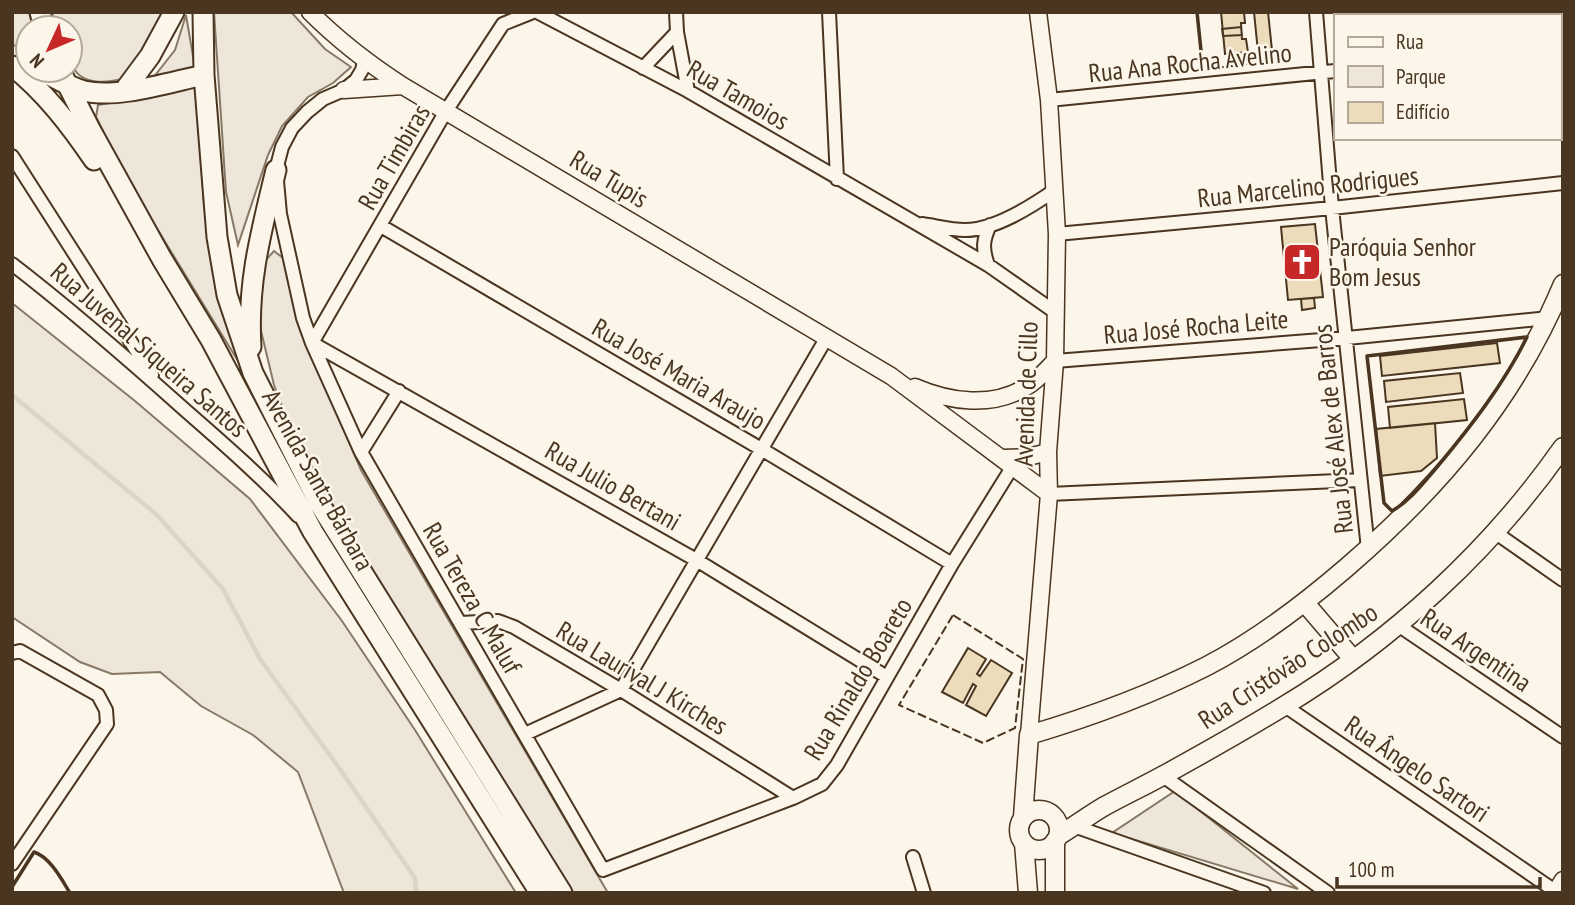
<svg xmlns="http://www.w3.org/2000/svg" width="1575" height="905" font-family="'PT Sans Narrow',sans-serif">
  <rect width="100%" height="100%" fill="#fbf6e9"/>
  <path fill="#ede6d9" stroke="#887966" stroke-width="2" d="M 12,12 L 29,12 L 33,28 L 28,28 L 28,53 L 12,44 Z
    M 52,12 L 166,12 L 134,75 C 114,83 79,89 71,62 C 68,52 70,38 70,28 L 56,28 Z
    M 214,12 L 291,12 L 325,49 L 351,67 L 333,83 L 308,97 L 282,126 L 268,155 L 238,245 L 226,192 Z
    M 186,15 L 195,68 L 153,78 L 175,50 Z
    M 196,87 L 204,206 L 213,271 L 238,361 L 126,178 L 96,117 L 98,105 Z
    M 274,251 L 287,261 L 306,342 L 361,470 L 608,893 L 562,893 L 375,583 L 289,424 L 274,385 L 256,310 L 262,264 Z
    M 12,303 L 135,401 L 250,499 L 342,621 L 415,730 L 516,893 L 344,893 L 298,772 L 253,735 L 201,706 L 160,672 L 112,674 L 80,662 L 12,617 Z
    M 1175,791 L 1298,889 L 1112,833 Z"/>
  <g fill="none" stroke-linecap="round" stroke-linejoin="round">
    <path stroke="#dcd4c6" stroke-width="4.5" d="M 12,395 L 157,515 L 223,589 L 260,659 L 337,765 L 415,878 L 416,893"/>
  </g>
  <path fill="#ecdcbc" stroke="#4a3520" stroke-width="2" d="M 1221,12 L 1244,12 L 1245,23 L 1241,23 L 1242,39 L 1246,39 L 1248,52 L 1225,54 Z
    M 1254,12 L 1268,12 L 1273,60 L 1259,62 Z
    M 1241,27 L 1242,35 L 1223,36 L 1222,29 Z
    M 1315,224 L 1323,297 L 1288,300 L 1281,227 Z
    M 1314,298 L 1315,308 L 1302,310 L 1301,299 Z
    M 1497,343 L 1500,363 L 1382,376 L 1380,356 Z
    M 1460,373 L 1463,393 L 1386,402 L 1384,381 Z
    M 1464,399 L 1467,420 L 1390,428 L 1388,407 Z
    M 1435,423 L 1437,458 L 1421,471 L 1380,476 L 1376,429 Z
    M 968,648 L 986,659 L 977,674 L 980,676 L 991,660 L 1012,673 L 986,716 L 966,705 L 976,686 L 973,684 L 963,703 L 942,692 Z"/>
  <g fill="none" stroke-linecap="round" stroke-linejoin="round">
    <g stroke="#4a3520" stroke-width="16">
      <path id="minor" d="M 537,12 L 688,91 L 988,265 L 1055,312
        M 676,12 L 677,32 L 688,91
        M 829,12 L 837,179
        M 1316,12 L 1332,208 L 1368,549
        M 1559,47 L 1563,46
        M 364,61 L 362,70 L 356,80 L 344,90 L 323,99 L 307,112 L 292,128 L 282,147 L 276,170 L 280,214 L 303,318 L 312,343 L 361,452 L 603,870 L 793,798 L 822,784 L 837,765 L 952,564 L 1013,466
        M 643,68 L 677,32
        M 1049,100 L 1335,71
        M 12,156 L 152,375
        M 922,224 C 936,226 951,230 965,230 C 995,230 1032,206 1055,190
        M 381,226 L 763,450 L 952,564
        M 1057,234 L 1332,208 L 1563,183
        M 12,264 C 72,310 129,360 185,410 C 224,444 263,478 298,516
        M 988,265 C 982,248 983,240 990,225
        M 312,343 L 698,561 L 887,677
        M 312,343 L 446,111 L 503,24 L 533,12
        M 1055,361 L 1347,338 L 1549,318
        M 361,452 L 399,391
        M 1049,494 L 1360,480
        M 1496,533 L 1563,580
        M 461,623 L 498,621 L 514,627 L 621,690 L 793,798
        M 1398,625 L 1563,737
        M 12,653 L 20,651 L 98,695 L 106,710 L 107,724 L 12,864
        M 1285,706 L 1558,893
        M 525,734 L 621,690 L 827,337
        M 1163,776 L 1328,893
        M 1074,826 L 1264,893
        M 913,857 L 924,893"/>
    </g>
    <g stroke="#4a3520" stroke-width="19">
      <path id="tertiary" d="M 310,12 C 339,41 369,64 403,86 L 891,376 L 1049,494
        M 344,90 L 403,86
        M 915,387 C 950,402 992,408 1026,387 C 1037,381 1046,370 1055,361
        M 1003,458 L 1028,457 L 1048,452
        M 1029,735 L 1049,494 L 1048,452 L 1055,361 L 1057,234 L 1049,100 L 1038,12
        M 1555,893 L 1563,880"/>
    </g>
    <g stroke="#4a3520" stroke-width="21">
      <path id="secondary" d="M 1305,603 L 1353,659
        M1019 830a20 20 0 1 1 40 0a20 20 0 1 1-40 0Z
        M 1023,817 L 1029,735 C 1090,717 1150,695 1207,666 C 1257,640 1303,605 1346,568 C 1440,487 1515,399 1563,284
        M 1058,836 C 1073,827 1088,816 1103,807 C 1123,796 1144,786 1164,775 C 1204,753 1245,730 1284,706 C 1393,640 1490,551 1563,447
        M 1055,841 L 1055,893
        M 1024,843 L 1028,893"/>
    </g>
    <g stroke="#4a3520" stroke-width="23">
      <path id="primary" d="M 40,12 L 44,28
        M 203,12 L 204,75 L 217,237 L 227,295 L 253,373 L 319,503 L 562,893
        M 12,66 C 45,92 70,125 94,160
        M 39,70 C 54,77 69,87 84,91 C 118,99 170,82 204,75
        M 60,70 L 90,129 L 162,259 L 211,340 L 313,532 L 540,893
        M 124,91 L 150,56 L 174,12
        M 251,347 C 247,283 261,232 276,170"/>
    </g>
    <use href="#minor" stroke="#fbf6e9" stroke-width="12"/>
    <use href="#tertiary" stroke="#fbf6e9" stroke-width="16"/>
    <use href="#secondary" stroke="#fbf6e9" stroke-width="18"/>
    <use href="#primary" stroke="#fbf6e9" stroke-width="19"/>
    <path stroke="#4a3520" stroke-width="2" stroke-dasharray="9 3.5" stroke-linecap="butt" d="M 1203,70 L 1259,62
      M 953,615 L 1023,659 L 1015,728 L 983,743 L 899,705 Z"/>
    <path stroke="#4a3520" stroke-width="3.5" d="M 1197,12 L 1203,70
      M 1527,337 C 1504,384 1471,426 1438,466 C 1424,482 1410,501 1392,511 L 1384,503 L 1367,356 Z
      M 12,887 L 34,852 C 50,857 62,880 70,893"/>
  </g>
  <defs>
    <g id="church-square" transform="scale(2.0125)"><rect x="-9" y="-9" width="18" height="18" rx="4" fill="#c62828" stroke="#fbf6e9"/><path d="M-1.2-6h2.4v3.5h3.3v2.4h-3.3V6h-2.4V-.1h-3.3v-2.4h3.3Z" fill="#fff"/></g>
  </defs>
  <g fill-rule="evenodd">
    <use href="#church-square" x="1302" y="262"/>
  </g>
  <g text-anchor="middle" stroke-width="5" stroke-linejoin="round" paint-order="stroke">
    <g font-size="26" fill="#4a3520" stroke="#fbf6e9">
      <text transform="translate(1190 63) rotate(-6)" y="9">Rua Ana Rocha Avelino</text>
      <text transform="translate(738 95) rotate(30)" y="9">Rua Tamoios</text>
      <text transform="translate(394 157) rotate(-60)" y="9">Rua Timbiras</text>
      <text transform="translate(609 179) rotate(31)" y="9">Rua Tupis</text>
      <text transform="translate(1308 187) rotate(-6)" y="9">Rua Marcelino Rodrigues</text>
      <text transform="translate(1196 327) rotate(-5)" y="9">Rua José Rocha Leite</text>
      <text transform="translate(149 350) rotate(41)" y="9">Rua Juvenal Siqueira Santos</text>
      <text transform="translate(679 374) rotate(30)" y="9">Rua José Maria Araujo</text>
      <text transform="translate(1026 394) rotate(-88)" y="9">Avenida de Cillo</text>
      <text transform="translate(1333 429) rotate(-96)" y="9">Rua José Alex de Barros</text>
      <text transform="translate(318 480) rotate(61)" y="9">Avenida Santa Bárbara</text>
      <text transform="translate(613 486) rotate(30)" y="9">Rua Julio Bertani</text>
      <text transform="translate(472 598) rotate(60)" y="9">Rua Tereza C Maluf</text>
      <text transform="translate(1476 650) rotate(34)" y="9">Rua Argentina</text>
      <text transform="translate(1288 666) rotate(-33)" y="9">Rua Cristóvão Colombo</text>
      <text transform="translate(642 678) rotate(31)" y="9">Rua Laurival J Kirches</text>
      <text transform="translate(858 679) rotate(-59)" y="9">Rua Rinaldo Boareto</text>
      <text transform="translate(1417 769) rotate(34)" y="9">Rua Ângelo Sartori</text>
    </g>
    <g font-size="26" fill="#4a3520" stroke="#fbf6e9" text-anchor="start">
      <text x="1329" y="256">Paróquia Senhor<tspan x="1329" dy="30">Bom Jesus</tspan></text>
    </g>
  </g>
  <rect width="1575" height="905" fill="none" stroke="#4a3520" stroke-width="28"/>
  <rect x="1334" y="14" width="228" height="126" fill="#fbf6e9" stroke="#b4a999" stroke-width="2"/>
  <rect x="1348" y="37" width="35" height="10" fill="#fbf6e9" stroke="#b4a999" stroke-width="2"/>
  <text x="1396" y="49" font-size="21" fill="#4a3520">Rua</text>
  <rect x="1348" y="66" width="35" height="21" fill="#ede6d9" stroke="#b4a999" stroke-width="2"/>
  <text x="1396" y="84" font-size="21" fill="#4a3520">Parque</text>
  <rect x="1348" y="102" width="35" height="21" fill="#ecdcbc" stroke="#b4a999" stroke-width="2"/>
  <text x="1396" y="119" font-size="21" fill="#4a3520">Edifício</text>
  <g transform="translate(49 49) rotate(226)"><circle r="33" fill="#fbf6e9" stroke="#b4a999" stroke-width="2"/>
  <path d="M0-5L12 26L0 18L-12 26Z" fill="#c62828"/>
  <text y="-10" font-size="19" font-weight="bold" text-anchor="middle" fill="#4a3520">N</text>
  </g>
  <path d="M1337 877v10h203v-10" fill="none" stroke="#4a3520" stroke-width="3.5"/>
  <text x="1348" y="877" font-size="21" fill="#4a3520" stroke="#fbf6e9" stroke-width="5" paint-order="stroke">100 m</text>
</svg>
